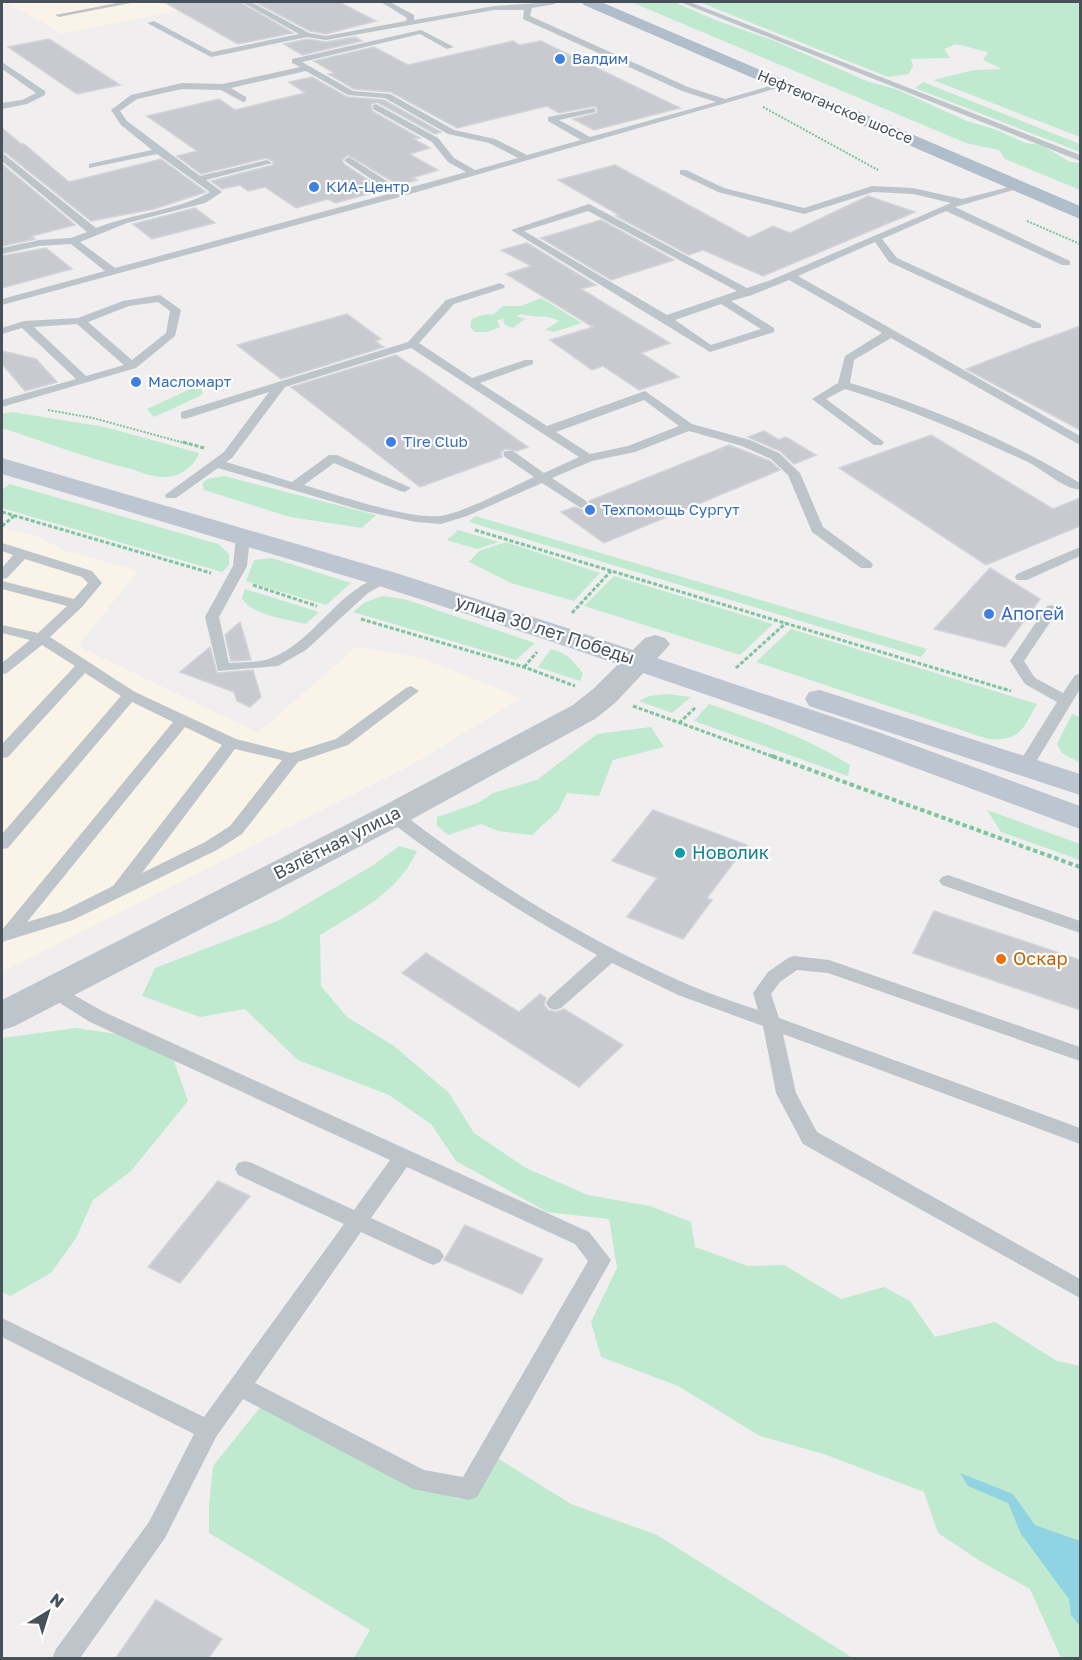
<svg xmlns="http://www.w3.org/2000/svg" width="1082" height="1660" font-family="'Golos Text',sans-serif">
  <rect width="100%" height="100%" fill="#f0eeee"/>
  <path fill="#faf4e8" d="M 20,2 L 220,2 L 61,34 L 25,12 L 7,4 Z
    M 2,528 L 37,536 L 63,550 L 138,571 L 78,646 L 258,733 L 356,647 L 421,658 L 521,698 L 415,763 L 2,972 Z"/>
  <path fill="#bfeacf" d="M 631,2 L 674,2 L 718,21 L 775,41 L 869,82 L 896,89 L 967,121 L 994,129 L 1026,143 L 1041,145 L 1070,162 L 1080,163 L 1080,190 L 1005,159 L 999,150 L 966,143 Z
    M 699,2 L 1080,2 L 1080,137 L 933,80 L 974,70 L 1002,69 L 983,60 L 988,52 L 956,44 L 944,49 L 950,58 L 911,59 L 913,66 L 909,74 L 888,77 Z
    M 923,82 L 1080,144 L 1080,152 L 915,88 Z
    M 541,298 L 582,323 L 554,332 L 545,330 L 559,321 C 546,314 534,318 521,314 L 516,316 L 525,319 L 513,328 L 505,325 L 503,319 L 497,320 L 500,327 L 487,332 L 475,332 L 470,327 L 472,319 L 482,315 L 494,314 L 503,306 L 521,306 Z
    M 199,385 L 203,393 L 198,397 L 154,417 L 147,409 Z
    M 12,412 L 105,427 L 199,453 C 194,467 179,478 163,477 C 153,477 141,472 131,469 C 87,458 45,442 2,428 L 2,414 Z
    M 224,476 L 376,515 L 362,528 L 290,517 L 204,490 L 202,484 L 207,479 Z
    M 10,484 L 218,544 L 229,554 L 229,565 L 222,572 L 2,508 L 2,490 Z
    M 475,516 L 927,649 L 921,657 L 469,522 Z
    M 458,530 L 499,542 L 477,549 L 447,540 Z
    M 506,542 L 600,573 L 574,601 L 511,583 L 469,562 L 479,551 Z
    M 272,558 L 351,583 L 326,605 L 246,581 L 254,560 Z
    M 614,576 L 773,624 L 740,655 L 584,606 Z
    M 245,589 L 319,612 L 306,624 C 287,619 252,616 242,598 Z
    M 382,596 L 404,599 L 535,643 L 516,660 L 353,612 L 364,603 Z
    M 791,629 L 1037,704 C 1022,730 1021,741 988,739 L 756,662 Z
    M 551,649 C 567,653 574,661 583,674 L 580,681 L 538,667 Z
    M 668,694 L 691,697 L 672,713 L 639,701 L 649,696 Z
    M 709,704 C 758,721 806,737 850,765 L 848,776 L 694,721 Z
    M 1072,714 L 1080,717 L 1080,763 L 1062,753 L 1057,744 Z
    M 651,727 L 664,747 L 613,760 L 599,796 L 567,793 L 558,811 L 532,835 L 498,831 L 481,824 L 448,835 L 437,826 L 437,817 L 478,803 L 493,793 L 537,780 L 597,734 Z
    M 987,810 L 1080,844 L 1080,860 L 1001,832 Z
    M 399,846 L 417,851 C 398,893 357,912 320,935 L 321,986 L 347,1017 L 394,1046 L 449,1093 L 474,1133 L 526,1168 L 588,1195 L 650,1206 L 691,1222 L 695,1247 L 748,1266 L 784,1265 L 841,1299 L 884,1287 L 910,1301 L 935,1337 L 995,1322 L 1057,1361 L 1080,1366 L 1080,1658 L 1061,1658 L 1030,1589 L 980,1561 L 938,1533 L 924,1492 L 824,1454 L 760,1436 L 678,1386 L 601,1357 L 591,1322 L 617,1268 L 609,1219 L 547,1212 L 456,1161 L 431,1124 L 389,1095 L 298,1060 L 245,1009 L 200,1017 L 142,996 L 155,968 L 280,920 L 375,864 Z
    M 76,1028 L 130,1036 L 174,1061 L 188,1101 L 131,1171 L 93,1200 L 76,1238 L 51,1273 L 10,1296 L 2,1292 L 2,1038 Z
    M 262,1405 L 458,1499 L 497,1458 L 571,1504 L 657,1535 L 853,1658 L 354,1658 L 370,1630 L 209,1533 L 209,1506 L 213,1466 Z"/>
  <path fill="#90d3e3" d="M 960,1473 L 1013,1494 L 1035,1525 L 1080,1541 L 1080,1626 L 1071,1615 L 1069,1599 L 1021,1534 L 1008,1503 L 968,1486 Z"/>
  <path fill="#c9cad0" stroke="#d2d4d9" stroke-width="1.5" d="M 164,2 L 240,2 L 293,33 L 238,44 Z
    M 255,2 L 339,2 L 376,21 L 326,34 L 310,31 Z
    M 355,37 L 362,41 L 302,55 L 284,44 L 307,39 L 326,42 Z
    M 49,39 L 120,85 L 77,94 L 8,47 Z
    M 513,41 L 519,45 L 541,41 L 680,108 L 594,130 L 573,119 L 597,113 L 597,108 L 595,106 L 559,113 L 547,106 L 457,128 L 391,92 L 354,89 L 328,74 L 334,73 L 314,61 L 374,47 L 408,65 Z
    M 312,77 L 347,97 L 384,100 L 441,132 L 435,134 L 377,102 L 371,104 L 372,111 L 420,138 L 414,139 L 430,148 L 409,154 L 438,170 L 412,178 L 417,180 L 398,185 L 348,155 L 342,160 L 344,164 L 383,190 L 335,203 L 328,199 L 296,208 L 265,187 L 248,191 L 240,185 L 222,189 L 211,181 L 273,165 L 273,161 L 266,158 L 201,174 L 177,156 L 197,151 L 147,116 L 219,99 L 235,110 L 305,93 L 289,82 Z
    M 2,128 L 21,144 L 24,144 L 69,182 L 161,159 L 206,192 L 154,209 L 91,221 L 6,153 L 2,152 Z
    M 2,164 L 75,225 L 32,236 L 35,239 L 2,246 Z
    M 615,165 L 749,238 L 773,226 L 790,233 L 868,196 L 915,212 L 763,276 L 703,250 L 689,255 L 616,216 L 619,215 L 558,180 Z
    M 195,208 L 215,223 L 152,239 L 133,224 Z
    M 601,220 L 674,260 L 611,280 L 541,238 Z
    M 527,243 L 596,285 L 581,289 L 670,343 L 641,353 L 679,377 L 639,390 L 603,366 L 592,370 L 550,340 L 593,327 L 506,274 L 531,266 L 501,250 Z
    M 46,248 L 72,269 L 2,288 L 2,256 Z
    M 347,314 L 381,339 L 375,341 L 384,347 L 281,379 L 237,345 Z
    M 1080,326 L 1080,430 L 966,369 L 1034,343 Z
    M 2,351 L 36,359 L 57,382 L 25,391 L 2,364 Z
    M 396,355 L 426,375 L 528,447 L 517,451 L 505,449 L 501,453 L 502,457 L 420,487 L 291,387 Z
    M 764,431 L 779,440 L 786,437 L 816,455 L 794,464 L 780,451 L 748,437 Z
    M 931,435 L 1053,509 L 1080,498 L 1080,526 L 986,565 L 839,468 Z
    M 729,445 L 770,461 L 780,470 L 604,543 L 561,512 L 575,507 L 582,510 L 590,505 L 589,501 Z
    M 990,568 L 1040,599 L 1005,647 L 934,629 Z
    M 240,622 L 251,660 L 231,661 L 225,635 Z
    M 210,647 L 217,673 L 253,670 L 261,697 L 250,707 L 237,701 L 234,692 L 180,672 Z
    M 653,810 L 747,845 L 707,898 L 712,900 L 683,939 L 627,917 L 657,878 L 612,861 Z
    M 934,911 L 1080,960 L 1080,1010 L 913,953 Z
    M 426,953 L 519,1012 L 540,994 L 546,998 L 544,1004 L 548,1010 L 556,1012 L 564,1009 L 623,1045 L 579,1087 L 402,973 Z
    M 218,1181 L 250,1196 L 180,1283 L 148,1267 Z
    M 465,1225 L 543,1259 L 522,1294 L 444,1260 Z
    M 156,1600 L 222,1639 L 208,1659 L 115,1659 Z"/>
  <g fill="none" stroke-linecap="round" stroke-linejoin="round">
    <path stroke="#7bc59f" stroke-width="2" stroke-dasharray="2 1.5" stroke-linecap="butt" d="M 763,107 L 878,170
      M 1027,221 L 1080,244
      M 48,410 L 93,418 L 188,444"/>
    <path stroke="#7bc59f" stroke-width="3" stroke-dasharray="4 2" stroke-linecap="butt" d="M 183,442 L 204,448
      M 2,512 L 211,573
      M 2,526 L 14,516
      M 475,530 L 1011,691
      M 253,585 L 317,606
      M 572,613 L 611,571
      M 361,619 L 524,667 L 575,686
      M 524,667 L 537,652
      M 736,668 L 786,623
      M 633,706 L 777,758
      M 679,723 L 696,707"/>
    <path stroke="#7bc59f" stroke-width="4" stroke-dasharray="4.5 3" stroke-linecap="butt" d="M 772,756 L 1080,867"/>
    <path fill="#bdc5cb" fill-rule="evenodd" d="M 122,2 L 136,2 L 59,17 L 55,15 Z
      M 242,2 L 251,2 L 309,33 L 326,36 L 406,21 L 407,18 L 381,2 L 390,2 L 414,15 L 414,20 L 494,6 L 556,2 L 555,4 L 532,8 L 530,16 L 688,87 L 725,99 L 784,82 L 788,85 L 403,196 L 2,305 L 2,299 L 105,271 L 71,244 L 39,246 L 2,254 L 2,248 L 39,240 L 71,238 L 87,232 L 2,161 L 2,154 L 5,155 L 96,228 C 131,214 179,210 210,192 L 157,154 L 89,168 L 89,164 L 152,150 L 121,125 L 111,110 L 131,95 L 182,83 L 223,84 L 300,67 L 292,63 L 292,59 L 421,30 L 454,47 L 447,49 L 420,34 L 302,62 L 353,91 L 390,94 L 454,130 L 495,139 L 527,155 L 581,140 L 548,121 L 548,117 L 595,108 L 595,112 L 559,120 L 590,137 L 716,102 L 682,91 L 523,19 L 524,10 L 494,10 L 326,40 L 307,37 L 211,57 L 147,23 L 154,21 L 212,52 L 299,34 ZM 306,71 L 348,95 L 385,98 L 448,134 L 489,143 L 518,158 L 475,170 L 454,158 L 438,138 L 376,104 L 373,105 L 373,109 L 432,142 L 448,162 L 466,172 L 401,190 L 349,157 L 344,160 L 346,162 L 392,193 L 115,268 L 80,242 L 127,223 L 205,203 L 222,192 L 206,180 L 272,163 L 267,160 L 200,176 L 127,121 L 120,111 L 137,99 L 182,89 L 221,90 L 243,102 L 246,101 L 246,97 L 231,88 Z
      M 680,2 L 690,2 L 1080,155 L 1080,161 Z
      M 2,62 L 45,91 L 45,95 L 27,104 L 2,109 L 2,103 L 22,100 L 36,93 L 2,69 Z
      M 680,170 L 686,170 L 724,188 L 804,208 L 872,186 L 913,188 L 962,199 L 1021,184 L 1021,188 L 955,207 L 1070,261 L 1070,265 L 1062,265 L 946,211 L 882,239 L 897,258 L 1041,324 L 1041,328 L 1033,328 L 889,262 L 875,242 L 798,276 L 1080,436 L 1080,445 L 891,338 L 854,360 L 850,383 C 926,405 1013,442 1080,483 L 1080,489 C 1067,491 1042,469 1028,462 C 969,435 908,408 845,389 L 826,399 L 884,442 L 882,445 L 874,445 L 812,399 L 838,383 L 845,356 L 882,333 L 789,280 L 752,295 L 731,301 L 774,328 L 774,332 L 710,352 L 511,230 L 589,204 L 747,288 L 771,280 L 951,203 L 913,194 L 873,192 L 804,214 L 718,192 L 680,174 ZM 588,211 L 737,291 L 667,315 L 524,231 ZM 721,304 L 761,329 L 711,345 L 675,320 Z
      M 500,283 L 505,286 L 504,288 L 454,304 L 419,343 L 472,378 L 525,360 L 533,360 L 533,364 L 480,383 L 547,426 L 645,391 L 692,424 L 750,440 L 779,453 L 800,473 L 823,527 L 871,562 L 873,565 L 871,568 L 861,568 L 812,532 L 788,475 L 771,459 L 742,446 L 689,431 L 635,452 L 592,461 L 552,478 L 586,501 L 588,504 L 581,508 L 542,483 L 467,516 L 441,524 L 416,522 L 364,511 L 218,468 L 176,498 L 166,498 L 165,495 L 224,452 L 269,392 L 185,419 L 181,418 L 181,412 L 408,342 L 446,300 ZM 411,348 L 579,457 L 544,473 L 513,451 L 505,451 L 503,454 L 505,457 L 534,477 C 512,487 461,514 440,516 C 406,519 338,495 304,485 L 334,463 L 400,491 L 405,492 L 411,488 L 337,455 L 329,455 L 292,482 L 226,462 L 232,458 L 285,387 ZM 644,400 L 679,426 L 628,446 L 590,454 L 556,432 Z
      M 160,295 L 181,310 L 175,336 L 136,368 L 2,407 L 2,400 L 76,379 L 22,328 L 2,334 L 2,328 L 24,321 L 78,318 L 123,301 ZM 158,302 L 170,311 L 166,333 L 132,360 L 88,322 L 129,306 ZM 77,324 L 124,365 L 86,376 L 34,327 Z
      M 243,533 L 250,537 L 247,566 L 219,617 L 229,663 C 242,662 259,663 271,658 C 316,641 338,587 386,575 L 393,579 L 368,593 L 306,650 L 278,666 L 218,671 L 205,617 L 233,566 L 236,537 Z
      M 2,543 L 92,571 L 102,583 L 82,607 L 50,637 L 135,692 L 236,739 L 291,753 L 336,739 L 406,688 L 411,686 L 419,691 L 348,745 L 298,762 L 242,834 L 217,850 L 73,920 L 2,942 L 2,930 L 173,722 L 132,702 L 8,848 L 2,849 L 2,834 L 121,696 L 85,673 L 8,757 L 2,758 L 2,744 L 75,666 L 42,645 L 7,673 L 2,674 L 2,663 L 30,640 L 2,633 L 2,625 L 38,633 L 67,606 L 2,589 L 2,581 L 74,599 L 88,583 L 82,577 L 25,559 L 7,578 L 2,579 L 2,568 L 13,555 L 2,551 ZM 185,727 L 222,745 L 113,886 L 61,912 L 27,922 ZM 235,749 L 282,760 L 230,826 L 205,842 L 142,873 Z
      M 1080,547 L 1080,556 L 1027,580 L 1017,580 L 1015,577 L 1017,574 Z
      M 1052,605 L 1059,609 L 1024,661 L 1035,678 L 1063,693 L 1075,675 L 1080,674 L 1080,689 L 1031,770 L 1025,771 L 1017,766 L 1057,702 L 1025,684 L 1010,661 L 1047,606 Z
      M 393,810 L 399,811 C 488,880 586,940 689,985 C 712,995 735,1002 758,1010 L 753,993 L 768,972 L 788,958 L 794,956 L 829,960 L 1080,1047 L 1080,1061 L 828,973 L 797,970 L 780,982 L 771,994 L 779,1018 L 1080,1128 L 1080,1144 L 783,1034 L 796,1093 L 817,1132 L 1080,1279 L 1080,1298 L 803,1144 L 776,1093 L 763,1026 L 678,995 L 612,963 L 561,1008 L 555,1010 L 549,1008 L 546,1003 L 549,998 L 597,955 C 524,914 454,871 387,819 L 385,815 L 387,811 Z
      M 948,875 L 1080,921 L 1080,933 L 942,885 L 939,881 L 942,877 Z
      M 53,983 L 104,1012 L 589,1232 L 611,1260 L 477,1497 L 469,1500 L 413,1489 L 243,1399 L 216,1437 L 165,1538 L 80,1658 L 52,1658 L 56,1649 L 149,1522 L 194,1434 L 2,1337 L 2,1318 L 204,1417 L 344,1224 L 238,1175 L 235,1169 L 238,1163 L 245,1161 L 252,1163 L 354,1210 L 390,1160 L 90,1022 L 47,995 L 44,990 L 47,985 ZM 407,1167 L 575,1244 L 588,1261 L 463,1477 L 424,1470 L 255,1383 L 361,1232 L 426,1262 L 433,1265 L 440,1262 L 444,1256 L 440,1250 L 371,1218 Z"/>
    <path fill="#bdc5cb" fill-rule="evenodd" d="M 655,635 L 665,638 L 670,644 L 665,650 L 615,703 L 595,719 L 405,823 L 15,1026 L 2,1030 L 2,1000 L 381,807 L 573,705 L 593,689 L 645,638 Z"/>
    <path fill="#bdc6d0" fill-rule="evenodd" d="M 2,458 L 396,573 L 564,627 L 878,732 L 1080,806 L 1080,829 L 856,746 L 544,639 L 376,585 L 2,474 Z
      M 820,690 L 1080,774 L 1080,795 L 809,706 L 805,699 L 809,692 Z"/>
    <path fill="#b0bdca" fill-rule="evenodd" d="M 581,2 L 601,2 L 1080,206 L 1080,219 L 584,5 Z"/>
  </g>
  <g fill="#3f7fe0" stroke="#fff" stroke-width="2">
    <circle cx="560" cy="59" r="6"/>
    <circle cx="314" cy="187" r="6"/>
    <circle cx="136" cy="382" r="6"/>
    <circle cx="391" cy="442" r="6"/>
    <circle cx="590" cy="510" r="6"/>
    <circle cx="989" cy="614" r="6"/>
  </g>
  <circle fill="#0f9aa8" stroke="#fff" stroke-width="2" cx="680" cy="853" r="6"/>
  <circle fill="#e8710a" stroke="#fff" stroke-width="2" cx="1001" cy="959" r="6"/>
  <g text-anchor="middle" stroke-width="4.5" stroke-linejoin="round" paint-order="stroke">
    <g font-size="15" fill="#366cbe" stroke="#fff" text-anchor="start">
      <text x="572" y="64">Валдим</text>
      <text x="326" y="192">КИА-Центр</text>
      <text x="148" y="387">Масломарт</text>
      <text x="403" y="447">Tire Club</text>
      <text x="602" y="515">Техпомощь Сургут</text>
    </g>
    <g font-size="15" fill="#485159" stroke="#fff">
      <text transform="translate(835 107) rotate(23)" y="5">Нефтеюганское шоссе</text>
    </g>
    <g font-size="18" fill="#366cbe" stroke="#fff" text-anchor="start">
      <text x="1001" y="620">Апогей</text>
    </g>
    <g font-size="18" fill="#485159" stroke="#fff">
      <text transform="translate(545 630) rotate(18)" y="6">улица 30 лет Победы</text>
      <text transform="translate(337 843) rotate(-27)" y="6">Взлётная улица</text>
    </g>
    <g font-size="18" fill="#0d838f" stroke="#fff" text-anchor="start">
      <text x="692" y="859">Новолик</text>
    </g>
    <g font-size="18" fill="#c56008" stroke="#fff" text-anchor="start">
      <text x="1013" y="965">Оскар</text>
    </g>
  </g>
  <rect width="1082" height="1660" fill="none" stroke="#485159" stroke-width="6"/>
  <g transform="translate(48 1612) rotate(38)" stroke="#ffffff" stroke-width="4.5" paint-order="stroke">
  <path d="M0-4.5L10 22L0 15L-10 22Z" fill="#485159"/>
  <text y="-9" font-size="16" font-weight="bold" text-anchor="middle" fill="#485159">N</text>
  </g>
</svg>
